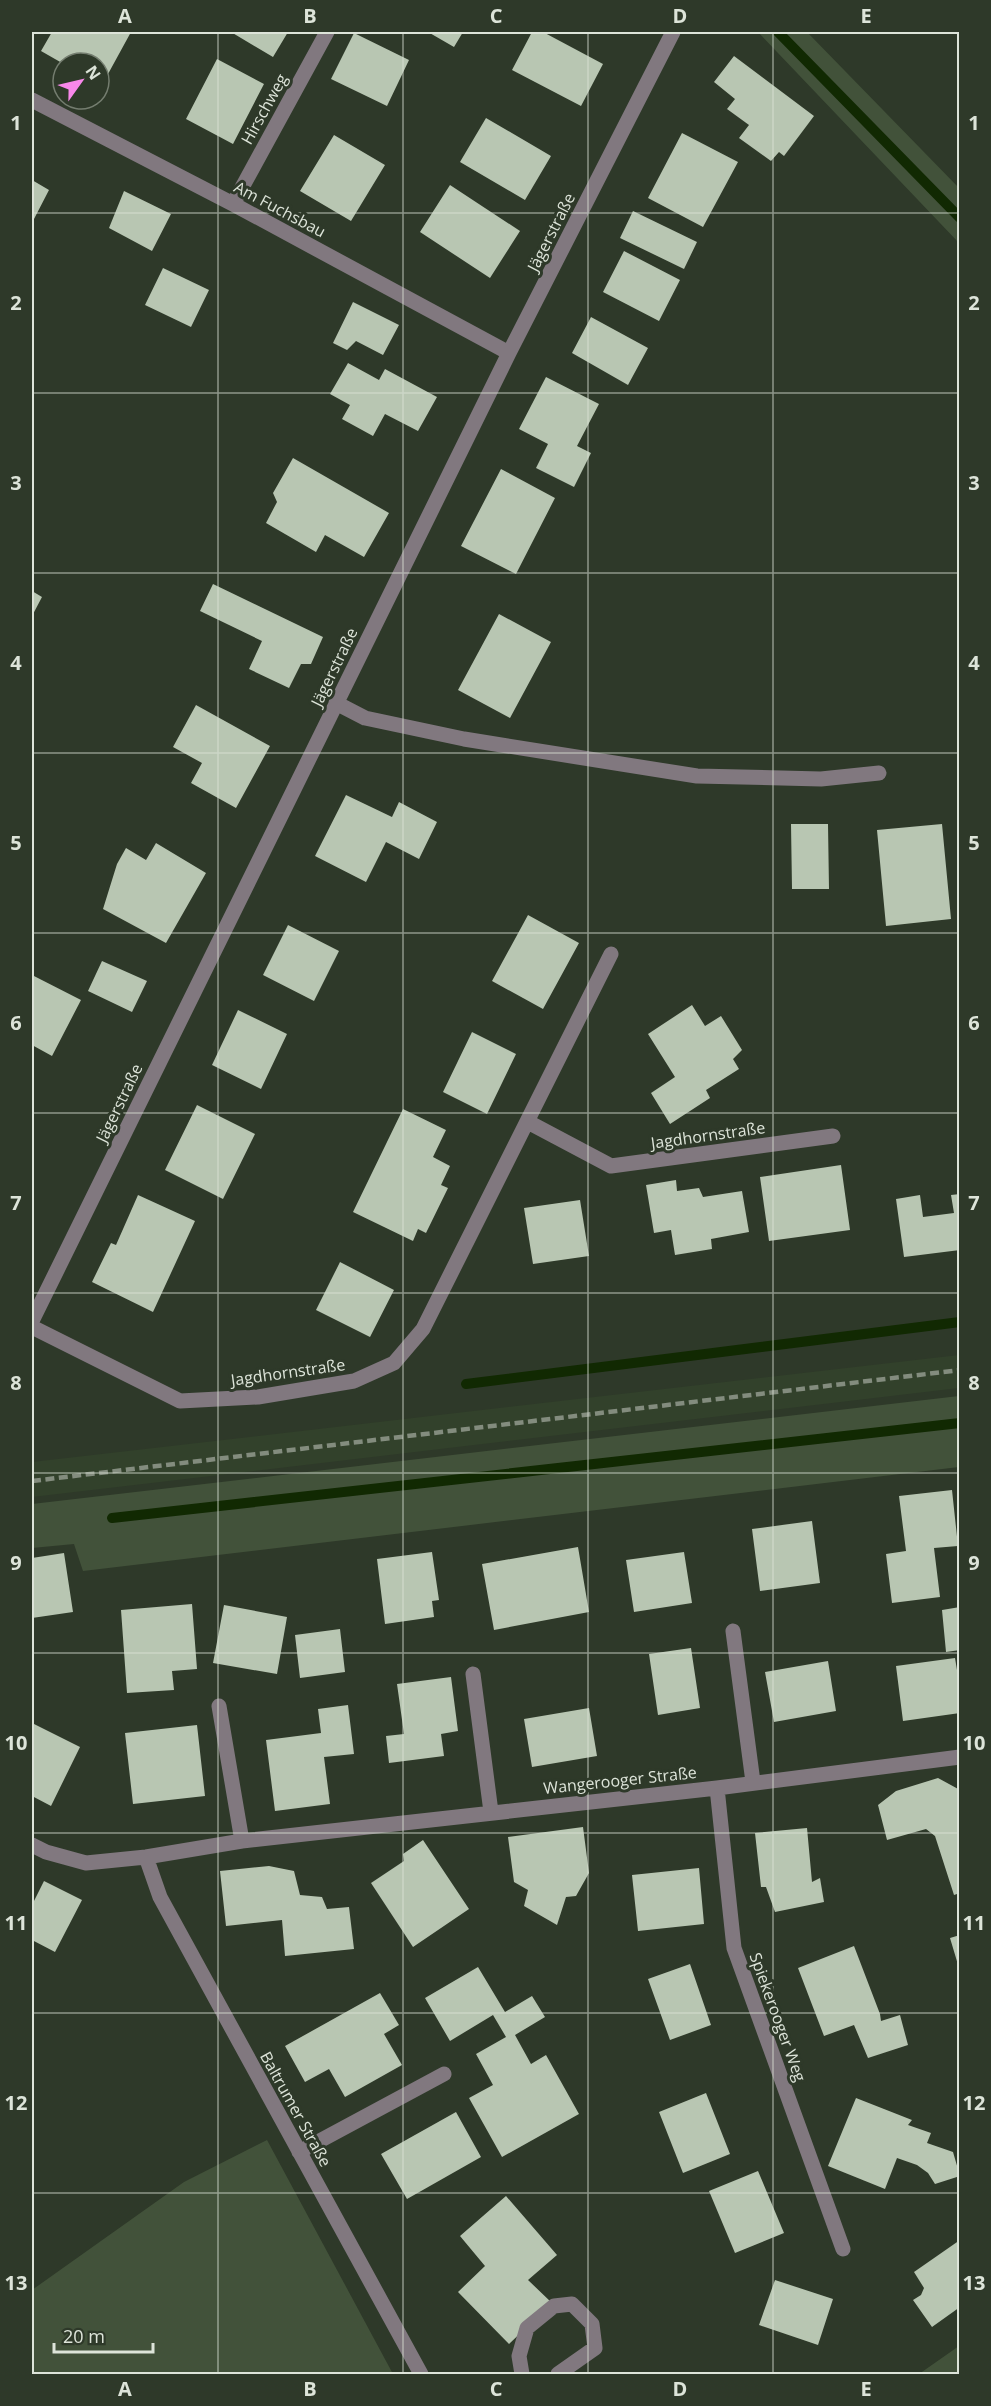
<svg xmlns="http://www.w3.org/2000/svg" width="991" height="2406" font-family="'Open Sans',sans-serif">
  <rect width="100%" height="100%" fill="#2e3929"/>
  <path fill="#32412b" d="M 959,1355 L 959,1388 L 32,1497 L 32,1462 Z"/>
  <path fill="#42523a" d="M 758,32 L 807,32 L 959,188 L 959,243 Z
    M 959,1396 L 959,1467 L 83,1571 L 74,1544 L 32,1548 L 32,1504 Z
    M 267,2140 L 393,2374 L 32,2374 L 32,2290 L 184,2182 Z
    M 959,2346 L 959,2374 L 919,2374 Z"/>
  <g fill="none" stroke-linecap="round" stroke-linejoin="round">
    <path stroke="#112902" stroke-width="10" d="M 778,32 L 960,218
      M 466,1384 L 960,1322
      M 112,1518 L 960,1423"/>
  </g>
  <path fill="#b8c6b2" d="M 52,32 L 131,32 L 102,85 L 99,83 L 99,63 L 62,63 L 41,51 Z
    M 231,32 L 288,32 L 273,57 Z
    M 428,32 L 463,32 L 454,47 Z
    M 532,32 L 543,32 L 603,64 L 581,106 L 512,70 Z
    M 354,33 L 409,60 L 387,106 L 331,79 Z
    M 734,56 L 814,116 L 784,156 L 779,152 L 771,161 L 739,138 L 749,125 L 727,109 L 735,99 L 714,82 Z
    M 217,59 L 264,84 L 233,144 L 186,119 Z
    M 486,118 L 551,156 L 525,200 L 460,162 Z
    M 682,133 L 738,162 L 703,227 L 648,198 Z
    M 334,135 L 385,165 L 351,221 L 300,191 Z
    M 32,180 L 49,190 L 34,219 L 32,218 Z
    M 450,185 L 520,231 L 490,278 L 420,232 Z
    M 124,191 L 171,214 L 152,251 L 109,228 Z
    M 633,211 L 697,242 L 684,269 L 620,238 Z
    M 624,251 L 680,280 L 659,321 L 603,292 Z
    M 163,268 L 209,290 L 191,327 L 145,305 Z
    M 353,302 L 399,325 L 383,355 L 356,341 L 347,350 L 333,343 Z
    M 591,317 L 648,348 L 628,385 L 572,353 Z
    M 348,363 L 379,380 L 385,369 L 437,397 L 418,431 L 385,414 L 373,436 L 342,419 L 350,405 L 330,394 Z
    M 546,377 L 599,404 L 577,446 L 591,453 L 574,487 L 536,468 L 548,444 L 519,429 Z
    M 293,458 L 389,513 L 364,557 L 325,535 L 316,552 L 266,523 L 277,502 L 273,493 Z
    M 501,469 L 555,498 L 516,574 L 461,546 Z
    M 213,584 L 323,637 L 311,664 L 301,664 L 289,688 L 249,669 L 262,641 L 200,611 Z
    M 32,591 L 42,597 L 32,616 Z
    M 499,614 L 551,642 L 510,718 L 458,690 Z
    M 196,705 L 270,746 L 236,808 L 191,783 L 202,763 L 173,747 Z
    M 346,795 L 392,817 L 399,802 L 437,822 L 419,859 L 386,842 L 366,882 L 315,856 Z
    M 791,824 L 828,824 L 829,889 L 792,889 Z
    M 942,824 L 951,919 L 886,926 L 877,830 Z
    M 156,843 L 206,873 L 166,943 L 103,909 L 117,864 L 126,848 L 146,860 Z
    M 528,915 L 579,943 L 543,1009 L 492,981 Z
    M 288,925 L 339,951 L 314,1001 L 263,975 Z
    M 102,961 L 147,981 L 132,1012 L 88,991 Z
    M 32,975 L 81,1000 L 52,1056 L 32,1045 Z
    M 692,1005 L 705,1026 L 721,1016 L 742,1050 L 733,1059 L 739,1069 L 706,1090 L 710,1098 L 670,1124 L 651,1093 L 675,1077 L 648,1034 Z
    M 238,1010 L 287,1034 L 261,1089 L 212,1065 Z
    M 472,1032 L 516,1054 L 487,1114 L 443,1092 Z
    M 197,1105 L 255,1134 L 223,1199 L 165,1170 Z
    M 403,1109 L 446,1130 L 433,1157 L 450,1166 L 441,1185 L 448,1188 L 426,1233 L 418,1229 L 413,1241 L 353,1212 Z
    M 841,1165 L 850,1230 L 769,1241 L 760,1177 Z
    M 676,1180 L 677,1191 L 699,1188 L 703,1197 L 742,1191 L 749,1232 L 711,1239 L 712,1249 L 675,1255 L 671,1230 L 654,1233 L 646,1185 Z
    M 960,1194 L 960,1250 L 904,1257 L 896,1199 L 920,1195 L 923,1217 L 954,1213 L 951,1195 Z
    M 138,1195 L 195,1221 L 153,1312 L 92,1282 L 111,1243 L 116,1245 Z
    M 580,1200 L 589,1256 L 533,1264 L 524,1208 Z
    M 340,1262 L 394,1290 L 370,1337 L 316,1310 Z
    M 952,1490 L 958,1546 L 934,1548 L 940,1597 L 892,1603 L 886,1554 L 906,1551 L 899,1496 Z
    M 812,1521 L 820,1583 L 760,1591 L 752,1529 Z
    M 578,1547 L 589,1612 L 494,1630 L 482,1564 Z
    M 432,1552 L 439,1600 L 432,1601 L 434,1617 L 385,1624 L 377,1559 Z
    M 684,1552 L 692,1603 L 634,1612 L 626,1560 Z
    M 64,1553 L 73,1612 L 32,1618 L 32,1558 Z
    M 192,1604 L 197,1669 L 172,1671 L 174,1690 L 127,1693 L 121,1610 Z
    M 224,1605 L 287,1617 L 277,1674 L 213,1663 Z
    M 960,1607 L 960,1650 L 946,1652 L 942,1610 Z
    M 340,1629 L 345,1672 L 300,1678 L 295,1635 Z
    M 691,1648 L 700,1708 L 658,1715 L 649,1654 Z
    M 955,1658 L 960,1688 L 960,1713 L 903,1721 L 896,1666 Z
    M 828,1661 L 836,1711 L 774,1722 L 765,1672 Z
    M 451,1677 L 458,1731 L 441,1734 L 444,1756 L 389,1763 L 386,1736 L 404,1734 L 397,1684 Z
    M 348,1705 L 354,1754 L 324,1757 L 330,1804 L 275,1811 L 266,1740 L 321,1733 L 318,1709 Z
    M 589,1708 L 597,1756 L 532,1767 L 524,1719 Z
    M 32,1723 L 80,1747 L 51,1806 L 32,1796 Z
    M 197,1725 L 205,1796 L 133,1804 L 125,1733 Z
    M 938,1778 L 960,1790 L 960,1893 L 954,1895 L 935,1836 L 926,1829 L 887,1840 L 878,1805 L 896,1791 Z
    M 583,1827 L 589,1873 L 576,1896 L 566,1897 L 557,1925 L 524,1906 L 528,1890 L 514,1882 L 508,1837 Z
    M 807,1828 L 812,1882 L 820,1878 L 824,1902 L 775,1912 L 766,1887 L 761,1887 L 755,1833 Z
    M 423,1840 L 469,1909 L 413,1947 L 371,1883 L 404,1861 L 403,1854 Z
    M 269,1866 L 294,1871 L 300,1895 L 322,1897 L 327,1909 L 349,1907 L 354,1949 L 285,1956 L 282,1920 L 226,1926 L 220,1871 Z
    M 699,1868 L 704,1924 L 638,1931 L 632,1875 Z
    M 44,1881 L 82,1900 L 55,1952 L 32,1940 L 32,1905 Z
    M 960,1935 L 960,1968 L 959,1968 L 950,1938 Z
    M 854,1946 L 880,2014 L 881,2021 L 900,2015 L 908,2045 L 868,2058 L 854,2025 L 824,2036 L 798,1968 Z
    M 690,1964 L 711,2025 L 670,2040 L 648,1979 Z
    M 478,1967 L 505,2012 L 532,1996 L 545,2017 L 515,2035 L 531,2064 L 546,2055 L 579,2114 L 502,2157 L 469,2098 L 493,2085 L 476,2054 L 506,2037 L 493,2015 L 450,2041 L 425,1998 Z
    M 380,1993 L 399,2025 L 384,2034 L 402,2065 L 345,2097 L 329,2069 L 305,2082 L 285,2046 Z
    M 706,2093 L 730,2154 L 683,2173 L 659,2112 Z
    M 856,2098 L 912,2120 L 908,2125 L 931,2133 L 927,2143 L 953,2152 L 960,2176 L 935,2184 L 928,2173 L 917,2165 L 897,2158 L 885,2189 L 828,2166 Z
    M 456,2112 L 481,2157 L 407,2199 L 381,2154 Z
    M 758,2171 L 784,2233 L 735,2253 L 709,2191 Z
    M 506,2196 L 557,2255 L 528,2280 L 552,2303 L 509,2344 L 458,2292 L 485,2266 L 460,2236 Z
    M 960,2240 L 960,2307 L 932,2327 L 913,2300 L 921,2295 L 924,2288 L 914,2272 Z
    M 775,2280 L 833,2299 L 818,2345 L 759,2325 Z"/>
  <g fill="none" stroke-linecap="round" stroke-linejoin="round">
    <path stroke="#81787f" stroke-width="15" d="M 32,100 L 233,204 L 509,353
      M 233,204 L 327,32
      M 336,703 L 365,718 L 464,739 L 697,776 L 821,779 L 879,773
      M 528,1122 L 611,1166 L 833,1136
      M 32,1321 L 509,353 L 673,32
      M 32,1327 L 180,1401 L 258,1397 L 354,1381 L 394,1363 L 423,1329 L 611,954
      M 733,1631 L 753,1782
      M 473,1674 L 491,1812
      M 219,1706 L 242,1841
      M 717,1788 L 734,1948 L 843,2249
      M 32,1845 L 46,1852 L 86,1863 L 146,1857 L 242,1841 L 717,1788 L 960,1757
      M 146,1857 L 160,1897 L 421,2374
      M 299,2152 L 444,2074
      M 522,2374 L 519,2356 L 527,2328 L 554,2306 L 572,2304 L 592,2324 L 595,2348 L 558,2374"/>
    <path stroke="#838c7e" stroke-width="4.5" stroke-dasharray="9 4.5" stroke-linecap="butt" d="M 32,1481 L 960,1370"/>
  </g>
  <path fill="none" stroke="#dde4d9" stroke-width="1.5" stroke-opacity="0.55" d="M 218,32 L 218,2374M 403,32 L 403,2374M 588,32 L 588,2374M 773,32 L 773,2374M 32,213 L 960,213M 32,393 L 960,393M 32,573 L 960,573M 32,753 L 960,753M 32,933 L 960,933M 32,1113 L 960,1113M 32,1293 L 960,1293M 32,1473 L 960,1473M 32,1653 L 960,1653M 32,1833 L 960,1833M 32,2013 L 960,2013M 32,2193 L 960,2193"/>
  <g text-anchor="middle" stroke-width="6" stroke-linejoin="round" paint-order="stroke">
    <g font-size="16" fill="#dde4d9" stroke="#2e3929">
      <text transform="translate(264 109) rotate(-61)" y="6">Hirschweg</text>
      <text transform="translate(280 209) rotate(28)" y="6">Am Fuchsbau</text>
      <text transform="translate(551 232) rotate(-63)" y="6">Jägerstraße</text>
      <text transform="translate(334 667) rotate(-64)" y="6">Jägerstraße</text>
      <text transform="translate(119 1103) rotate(-64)" y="6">Jägerstraße</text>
      <text transform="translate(708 1135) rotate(-8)" y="6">Jagdhornstraße</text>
      <text transform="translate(288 1372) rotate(-8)" y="6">Jagdhornstraße</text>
      <text transform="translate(620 1780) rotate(-6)" y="6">Wangerooger Straße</text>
      <text transform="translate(778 2017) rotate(70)" y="6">Spiekerooger Weg</text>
      <text transform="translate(296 2109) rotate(61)" y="6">Baltrumer Straße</text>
    </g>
  </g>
  <rect width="991" height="2406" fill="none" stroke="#2e3929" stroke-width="66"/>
  <g transform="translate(81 81) rotate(56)"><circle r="28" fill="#2e3929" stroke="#747d6f" stroke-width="1.5"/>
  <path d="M0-4.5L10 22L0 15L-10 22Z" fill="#f888ea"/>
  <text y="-9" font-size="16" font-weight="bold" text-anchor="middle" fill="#dde4d9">N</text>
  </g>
  <path d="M54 2343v9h99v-9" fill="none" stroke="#dde4d9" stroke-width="3"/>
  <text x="63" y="2343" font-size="18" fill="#dde4d9" stroke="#2e3929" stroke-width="4.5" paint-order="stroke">20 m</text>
  <rect x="33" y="33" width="925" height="2340" fill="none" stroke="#dde4d9" stroke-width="2"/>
  <g font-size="20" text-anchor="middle" font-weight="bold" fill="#dde4d9">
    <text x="125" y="23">A</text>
    <text x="310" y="23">B</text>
    <text x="496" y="23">C</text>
    <text x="680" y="23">D</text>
    <text x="866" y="23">E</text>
    <text x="16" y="130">1</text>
    <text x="974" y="130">1</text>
    <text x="16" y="310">2</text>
    <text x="974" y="310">2</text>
    <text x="16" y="490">3</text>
    <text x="974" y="490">3</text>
    <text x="16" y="670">4</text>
    <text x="974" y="670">4</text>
    <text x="16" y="850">5</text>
    <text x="974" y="850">5</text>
    <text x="16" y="1030">6</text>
    <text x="974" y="1030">6</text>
    <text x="16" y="1210">7</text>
    <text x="974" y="1210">7</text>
    <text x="16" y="1390">8</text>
    <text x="974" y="1390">8</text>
    <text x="16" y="1570">9</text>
    <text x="974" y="1570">9</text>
    <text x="16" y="1750">10</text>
    <text x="974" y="1750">10</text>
    <text x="16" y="1930">11</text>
    <text x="974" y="1930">11</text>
    <text x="16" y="2110">12</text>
    <text x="974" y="2110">12</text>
    <text x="16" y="2290">13</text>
    <text x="974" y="2290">13</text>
    <text x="125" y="2396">A</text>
    <text x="310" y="2396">B</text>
    <text x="496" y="2396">C</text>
    <text x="680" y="2396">D</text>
    <text x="866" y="2396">E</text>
  </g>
</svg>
